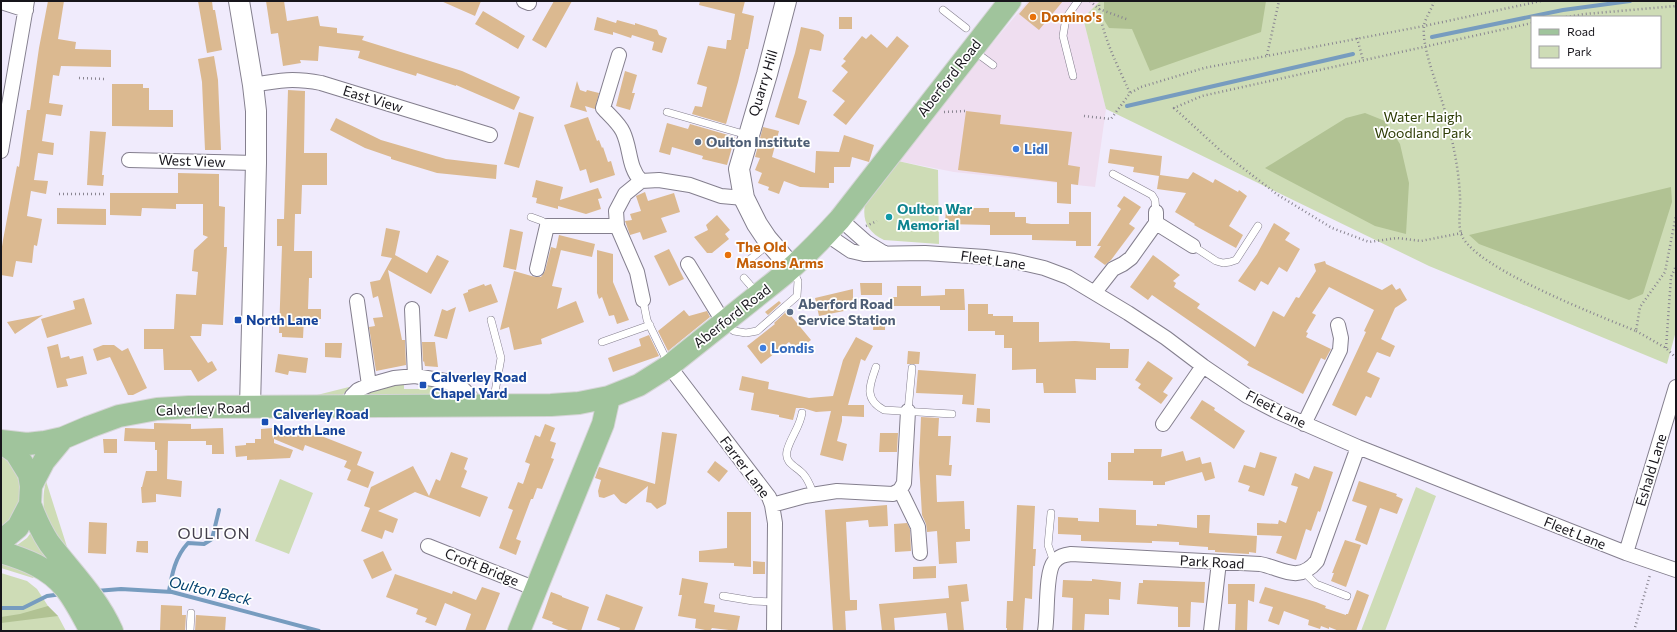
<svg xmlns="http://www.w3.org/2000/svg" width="1677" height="632" font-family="Commissioner,sans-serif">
  <rect width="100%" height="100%" fill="#f0ebfc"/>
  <path fill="#efdef0" d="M 1028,1 L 1100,1 L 1083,18 L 1106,109 L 1095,187 L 954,172 L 898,161 L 967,73 Z"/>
  <path fill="#cedcb6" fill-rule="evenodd" d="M 1100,1 L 1676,1 L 1676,331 L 1667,364 L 1429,266 L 1106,109 L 1083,18 ZM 1532,17 L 1660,17 L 1660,67 L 1532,67 Z
    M 898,161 L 938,170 L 939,244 L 884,240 C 868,232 862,221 865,204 Z
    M 420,382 L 441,385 L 461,395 L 362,396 L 362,393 L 404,383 L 404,389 L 420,389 Z
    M 349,387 L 350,388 L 339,398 L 308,396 L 317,395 Z
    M 1,455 C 19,469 19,481 22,502 L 1,533 Z
    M 280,479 L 313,493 L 289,554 L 255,541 Z
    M 46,481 L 68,550 L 66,551 C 47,530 39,509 46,481 Z
    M 1416,487 L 1436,496 L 1385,631 L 1361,631 Z
    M 32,531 L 61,568 L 13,548 L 27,538 Z
    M 1,561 L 35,575 L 33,578 L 1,568 Z
    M 1,573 L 27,581 L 37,589 L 48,606 L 58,616 L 66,631 L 1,631 Z"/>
  <path fill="#b1c293" d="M 1104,1 L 1266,1 L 1261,32 L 1150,71 L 1132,29 L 1109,28 L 1104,20 Z
    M 1365,113 L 1385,121 L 1400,144 L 1409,183 L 1406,234 L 1375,226 L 1265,168 L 1346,118 Z
    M 1671,187 L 1672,202 L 1643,294 L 1629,300 L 1479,244 L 1469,235 Z
    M 48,606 L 58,616 L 1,623 L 1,617 L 20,614 Z"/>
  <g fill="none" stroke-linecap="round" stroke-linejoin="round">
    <path stroke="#779cbf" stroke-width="4" d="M 1432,37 L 1563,10 L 1630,1
      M 1127,106 L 1353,54
      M 96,591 L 121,589 L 172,592 L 319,631
      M 169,591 C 172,574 175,557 188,543 L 204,544 L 212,539 L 219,510
      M 1,608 L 23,608 L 47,596 L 62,594"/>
  </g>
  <path fill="#dbb990" d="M 48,1 L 64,1 L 58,39 L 76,42 L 75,49 L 111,50 L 111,67 L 61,66 L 59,76 L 53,75 L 49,103 L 63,105 L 61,116 L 46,114 L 42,141 L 54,143 L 53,155 L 38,153 L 34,180 L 48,181 L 46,194 L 31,191 L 27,216 L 42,219 L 37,246 L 34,245 L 32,263 L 16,261 L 13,277 L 1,275 L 1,253 L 3,240 L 17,166 L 19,167 L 27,110 L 30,110 L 39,48 Z
    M 198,1 L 212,1 L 213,10 L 215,10 L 222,50 L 207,53 Z
    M 266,1 L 284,1 L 287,21 L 318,16 L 320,26 L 337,28 L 337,33 L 364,36 L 362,40 L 462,71 L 520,97 L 514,110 L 456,85 L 456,86 L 417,73 L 416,76 L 358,58 L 360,51 L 319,46 L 318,61 L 300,60 L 301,63 L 283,66 L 278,33 L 271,34 Z
    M 441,1 L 481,1 L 475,16 Z
    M 554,1 L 572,1 L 546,48 L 532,40 Z
    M 700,1 L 745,1 L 742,13 L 754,16 L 748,49 L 746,49 L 738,82 L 726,124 L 692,114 L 695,106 L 702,107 L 707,87 L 697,84 L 708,46 L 726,49 L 727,40 L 731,40 L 735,14 L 699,5 Z
    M 1030,1 L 1063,1 L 1039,30 L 1019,14 Z
    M 483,11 L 525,36 L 518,49 L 475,24 Z
    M 597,17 L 616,23 L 617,20 L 635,25 L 635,23 L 657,30 L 659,35 L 667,38 L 662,53 L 652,50 L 654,42 L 632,35 L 631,38 L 613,32 L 613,35 L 594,30 Z
    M 839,17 L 852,17 L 852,29 L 839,29 Z
    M 801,27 L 819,31 L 824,35 L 821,51 L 810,49 L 798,98 L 807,101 L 799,125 L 775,117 L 795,53 Z
    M 871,34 L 887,48 L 897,36 L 909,46 L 846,125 L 833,115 L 845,101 L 832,91 L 848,72 L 841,66 L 846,61 L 843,59 L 862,36 L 866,39 Z
    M 214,56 L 218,80 L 221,150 L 205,150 L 202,82 L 198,59 Z
    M 625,71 L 637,75 L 632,93 L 635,93 L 630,110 L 616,106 Z
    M 577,81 L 580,90 L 586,92 L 587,90 L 599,93 L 595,109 L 585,106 L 587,112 L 570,107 Z
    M 112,84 L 143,84 L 143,88 L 149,88 L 149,110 L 173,110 L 173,127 L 112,126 Z
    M 288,90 L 305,91 L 304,153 L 327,153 L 327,185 L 302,185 L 301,214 L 295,214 L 294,251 L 312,251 L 312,278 L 309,278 L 308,309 L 321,309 L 321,319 L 304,319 L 303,338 L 282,337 L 282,333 L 279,333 L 282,246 L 277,246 L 277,219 L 284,219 Z
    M 966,111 L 1001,115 L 1000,124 L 1072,132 L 1068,165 L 1080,167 L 1078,185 L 1071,184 L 1071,204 L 1057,203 L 1057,182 L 958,170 Z
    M 519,112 L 534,117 L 519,168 L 504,164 Z
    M 588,117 L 597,141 L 599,140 L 602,148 L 603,147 L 608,162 L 611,161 L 615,175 L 590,183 L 586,169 L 580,171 L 564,125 Z
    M 336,118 L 381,140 L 446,159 L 497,165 L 496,179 L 437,173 L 391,159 L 391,157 L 365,148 L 330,130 Z
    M 667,123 L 688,129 L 690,124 L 735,137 L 727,165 L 702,159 L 703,156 L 672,147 L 670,155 L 659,152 Z
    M 763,127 L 779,131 L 772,157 L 815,173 L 816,151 L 839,152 L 844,135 L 874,145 L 869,162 L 852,157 L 850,167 L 834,167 L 834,183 L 829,183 L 829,188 L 800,187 L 784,181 L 779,194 L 768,190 L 769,187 L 758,183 L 762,173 L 755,170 L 760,158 L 755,157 Z
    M 90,131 L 106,132 L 102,175 L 104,175 L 103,186 L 87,185 Z
    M 1110,149 L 1162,156 L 1160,175 L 1188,179 L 1193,172 L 1213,183 L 1215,179 L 1238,192 L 1239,190 L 1247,196 L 1229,226 L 1243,235 L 1236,248 L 1194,225 L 1195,224 L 1175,212 L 1186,193 L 1157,189 L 1159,176 L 1133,172 L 1134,167 L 1108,163 Z
    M 178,173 L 219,174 L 219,206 L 225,207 L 224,247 L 227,247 L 223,325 L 202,324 L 201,336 L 190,336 L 208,363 L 212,361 L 217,370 L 198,382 L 191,370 L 164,370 L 163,349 L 144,349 L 144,329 L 174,329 L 176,294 L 196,295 L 198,272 L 192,271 L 194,250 L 208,237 L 203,235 L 203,204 L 176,204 L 176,209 L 142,208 L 141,216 L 110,215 L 110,193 L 178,193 Z
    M 536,180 L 563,187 L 560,200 L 598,188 L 602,198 L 598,199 L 601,209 L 586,214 L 558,206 L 558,209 L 536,203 L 537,198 L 532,197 Z
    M 645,192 L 648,201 L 674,193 L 680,212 L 661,218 L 667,232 L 643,240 L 640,232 L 630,235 L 625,221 L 632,220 L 630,214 L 641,211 L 636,196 Z
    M 1124,196 L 1141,207 L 1129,224 L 1135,228 L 1111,260 L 1105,265 L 1094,257 L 1101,246 L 1097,246 L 1121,209 L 1117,206 Z
    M 57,208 L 106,209 L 106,225 L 57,224 Z
    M 946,208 L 989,208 L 989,212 L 1015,212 L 1015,217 L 1026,217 L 1026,223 L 1031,224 L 1069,224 L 1069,212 L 1091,212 L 1091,246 L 1076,246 L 1076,241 L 1032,240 L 1032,235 L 990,235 L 990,225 L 945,224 Z
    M 717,215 L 730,230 L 725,234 L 729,239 L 712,253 L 707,253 L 694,237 L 708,230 L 706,225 Z
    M 1274,223 L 1290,233 L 1285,240 L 1300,249 L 1287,272 L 1279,267 L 1268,285 L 1261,281 L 1255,291 L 1238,281 L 1257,254 Z
    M 386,228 L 400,231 L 395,255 L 427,273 L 437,255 L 449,261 L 431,294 L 388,270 L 402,340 L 405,340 L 406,365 L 376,371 L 369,327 L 375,326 L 373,318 L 383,317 L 378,296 L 373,298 L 370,282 L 380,280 L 392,258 L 381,256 Z
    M 510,229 L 523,232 L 516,270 L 503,267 Z
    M 559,235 L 595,244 L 592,257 L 556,249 Z
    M 551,247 L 561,250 L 552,286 L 562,288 L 557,309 L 576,301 L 584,322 L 541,339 L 542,344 L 514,350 L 509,327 L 500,330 L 514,271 L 535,277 L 541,277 L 545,271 Z
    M 669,249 L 684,279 L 669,286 L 654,256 Z
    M 597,250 L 613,254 L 613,282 L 629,320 L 617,324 L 614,315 L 609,316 L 602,297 L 599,299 L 597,293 Z
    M 1153,255 L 1180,275 L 1173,281 L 1176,283 L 1174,287 L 1200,304 L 1197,308 L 1255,347 L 1273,311 L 1284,317 L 1296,297 L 1299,298 L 1316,271 L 1314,264 L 1325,261 L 1326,264 L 1382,290 L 1392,284 L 1396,290 L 1400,288 L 1407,300 L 1395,308 L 1381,339 L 1395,346 L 1390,357 L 1377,352 L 1367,372 L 1380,378 L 1371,398 L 1366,396 L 1356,416 L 1332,405 L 1366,332 L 1364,331 L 1374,310 L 1329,287 L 1312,313 L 1316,315 L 1306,332 L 1308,333 L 1306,337 L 1331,349 L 1325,360 L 1321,358 L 1303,394 L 1247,365 L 1249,362 L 1152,295 L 1148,300 L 1130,287 Z
    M 860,283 L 882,283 L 882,295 L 861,295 Z
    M 484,284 L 485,286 L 491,284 L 498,302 L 469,312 L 463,294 L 468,292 L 468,290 Z
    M 897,286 L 921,286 L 921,296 L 945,295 L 945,289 L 964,289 L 965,310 L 940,310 L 940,306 L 892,306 L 892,297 L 897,297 Z
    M 853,289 L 853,308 L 843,308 L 844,311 L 819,316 L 815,298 Z
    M 84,298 L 92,324 L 47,338 L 41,319 L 75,309 L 73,301 Z
    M 779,301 L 781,303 L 768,315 L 765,312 Z
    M 968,304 L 988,304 L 988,314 L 993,314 L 993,316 L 1013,316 L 1013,322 L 1039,322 L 1039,342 L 1075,341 L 1110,343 L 1110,349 L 1129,349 L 1128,368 L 1096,368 L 1096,380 L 1075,379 L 1076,393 L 1044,393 L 1043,383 L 1036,383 L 1036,369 L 1012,370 L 1012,348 L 1004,348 L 1004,335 L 995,335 L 995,331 L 968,331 Z
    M 456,307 L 447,339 L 434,336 L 442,309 L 447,311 Z
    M 684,310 L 689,316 L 707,311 L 710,317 L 668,351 L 658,331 Z
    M 787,311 L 811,340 L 797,351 L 789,342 L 761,364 L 747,346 L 775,324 L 774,323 Z
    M 43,315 L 15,334 L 7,322 Z
    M 874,318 L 885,318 L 885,330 L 873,330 Z
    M 649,335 L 659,356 L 613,372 L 608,358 L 641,346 L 639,339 Z
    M 856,337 L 873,346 L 865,361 L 861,359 L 848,405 L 864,405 L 864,417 L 842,416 L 842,421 L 837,441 L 847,444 L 843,461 L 820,455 L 831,411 L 816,412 L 803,408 L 796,408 L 793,420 L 779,417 L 779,415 L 751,410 L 754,393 L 739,390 L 742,376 L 769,382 L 768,389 L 809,398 L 833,396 L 843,360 Z
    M 422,342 L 435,342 L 438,367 L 425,366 L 424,361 L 423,362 Z
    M 325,343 L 342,343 L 341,358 L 325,357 Z
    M 58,344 L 61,358 L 69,356 L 70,359 L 83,356 L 87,374 L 66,379 L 68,386 L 57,388 L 47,347 Z
    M 103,345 L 114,345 L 122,351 L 128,348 L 147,388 L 133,395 L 128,395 L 110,357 L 97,361 L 93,349 Z
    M 908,351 L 920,352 L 919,364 L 907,364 Z
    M 278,354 L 308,358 L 306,373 L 289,371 L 288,375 L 275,372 Z
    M 1148,361 L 1173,378 L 1163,392 L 1168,395 L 1161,404 L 1138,388 L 1141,384 L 1135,380 Z
    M 918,370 L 976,374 L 974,405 L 962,404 L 963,395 L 916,393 Z
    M 1202,400 L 1215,408 L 1214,410 L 1245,431 L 1234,449 L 1190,418 Z
    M 977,408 L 990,409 L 990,423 L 976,422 Z
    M 921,417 L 939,418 L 938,436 L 951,436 L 949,465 L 952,465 L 951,476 L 936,475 L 937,502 L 964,501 L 965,529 L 970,529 L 970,541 L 956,542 L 957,563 L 939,564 L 937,531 L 927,532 L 926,524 L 922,515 L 919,463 Z
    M 154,423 L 191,424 L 191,429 L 223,428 L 224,454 L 212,454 L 212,445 L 206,445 L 206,441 L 168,441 L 167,479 L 182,481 L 181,497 L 156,494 L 156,502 L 142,503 L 141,487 L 142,487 L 146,471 L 157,471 L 157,450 L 155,450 L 155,442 L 124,441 L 125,428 L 154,429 Z
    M 545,424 L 555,428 L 550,441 L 556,443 L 551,458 L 554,459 L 542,489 L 537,488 L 533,499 L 531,499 L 516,539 L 521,541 L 516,555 L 499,548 L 513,510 L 508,508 L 518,482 L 523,484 L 530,464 L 525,462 L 535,435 L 540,437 Z
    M 272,428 L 273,439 L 277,430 L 297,437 L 301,428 L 362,452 L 357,465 L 374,472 L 368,488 L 347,480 L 351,470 L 344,467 L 347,461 L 305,445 L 303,451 L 274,439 L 274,443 L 293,450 L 290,458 L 247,460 L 247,456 L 236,457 L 235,446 L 246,445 L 246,443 L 255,443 L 255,439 L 261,439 L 261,429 Z
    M 662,432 L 677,434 L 666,504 L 657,509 L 651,503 L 646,502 L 648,486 L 626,504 L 621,502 L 614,494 L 604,498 L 599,497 L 598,491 L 601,480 L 595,478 L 599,467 L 655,484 Z
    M 880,433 L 898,433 L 897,452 L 879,452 Z
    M 103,439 L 117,439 L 117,453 L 104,453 Z
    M 1134,449 L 1162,449 L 1161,457 L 1183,451 L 1186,461 L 1200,457 L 1202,464 L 1211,462 L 1215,478 L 1205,481 L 1202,472 L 1165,482 L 1165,485 L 1153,485 L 1153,481 L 1108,480 L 1108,462 L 1111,462 L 1111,453 L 1134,453 Z
    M 451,452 L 468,458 L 464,469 L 467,471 L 461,487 L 488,497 L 480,517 L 415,492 L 378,511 L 398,519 L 393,533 L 385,530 L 382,539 L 361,531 L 370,508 L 364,506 L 371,487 L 413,466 L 429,496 L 436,479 L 440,481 Z
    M 1260,452 L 1277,457 L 1264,496 L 1248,491 L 1250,486 L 1238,482 L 1244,465 L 1255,468 Z
    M 715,461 L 728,471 L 719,482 L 707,472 Z
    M 1314,466 L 1333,472 L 1320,512 L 1318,511 L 1311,531 L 1306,529 L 1296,560 L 1276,553 L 1282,536 L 1257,535 L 1257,523 L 1278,524 L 1279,520 L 1286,523 L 1298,487 L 1291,485 L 1295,473 L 1309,479 Z
    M 1359,481 L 1397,494 L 1396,496 L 1403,499 L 1397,514 L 1380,508 L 1367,545 L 1355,540 L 1367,506 L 1352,501 Z
    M 887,505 L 888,526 L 869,527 L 868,520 L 846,522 L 850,600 L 857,600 L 857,610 L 845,611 L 846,631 L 833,631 L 825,510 Z
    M 1017,505 L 1035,506 L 1033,549 L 1036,549 L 1035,566 L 1033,566 L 1032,599 L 1025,598 L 1023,631 L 1007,631 L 1007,628 L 1006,628 L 1007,601 L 1013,601 Z
    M 1099,508 L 1136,510 L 1136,525 L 1157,526 L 1157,524 L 1197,528 L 1197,515 L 1210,515 L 1209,533 L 1257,536 L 1256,553 L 1249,552 L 1249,554 L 1215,552 L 1215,550 L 1208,550 L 1208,547 L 1179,545 L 1179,542 L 1152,541 L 1152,543 L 1081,541 L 1081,535 L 1058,534 L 1058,517 L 1078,518 L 1078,521 L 1099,522 Z
    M 727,512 L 751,512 L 751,567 L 734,566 L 734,563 L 699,562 L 699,551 L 727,548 Z
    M 89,522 L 107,523 L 106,554 L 88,553 Z
    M 907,523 L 910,529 L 911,551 L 895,552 L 894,524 Z
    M 1345,540 L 1361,545 L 1346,587 L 1331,581 L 1334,573 L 1332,573 Z
    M 137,541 L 148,541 L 148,553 L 136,552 Z
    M 383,551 L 392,570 L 372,579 L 363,560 Z
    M 753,561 L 765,562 L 765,574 L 753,574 Z
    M 936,566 L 936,578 L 913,579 L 913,567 Z
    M 395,574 L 452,594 L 453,591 L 476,600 L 482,587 L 500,593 L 485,631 L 465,631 L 471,614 L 445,603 L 436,626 L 425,622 L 427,618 L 416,614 L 418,609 L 386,597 Z
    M 682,578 L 708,583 L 704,603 L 715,605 L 714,612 L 740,616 L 737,631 L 712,628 L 710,631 L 695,628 L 696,619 L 678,616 L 682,595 L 679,595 Z
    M 1092,579 L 1121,582 L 1120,600 L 1109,599 L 1109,615 L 1085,614 L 1084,631 L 1072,631 L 1073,598 L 1062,597 L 1063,580 L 1092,581 Z
    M 1143,580 L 1205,582 L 1204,603 L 1191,602 L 1190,627 L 1178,627 L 1178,607 L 1137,604 L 1139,583 L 1143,583 Z
    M 967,584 L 969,601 L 961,602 L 964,631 L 948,631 L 946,613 L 894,618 L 895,631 L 882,631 L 879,604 L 949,598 L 948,586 Z
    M 1228,584 L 1255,584 L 1254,602 L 1248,600 L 1247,631 L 1235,631 L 1236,604 L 1228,604 Z
    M 1265,587 L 1316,602 L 1326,606 L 1325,608 L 1346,615 L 1346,614 L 1348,614 L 1357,590 L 1369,595 L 1356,631 L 1339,631 L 1329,627 L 1329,629 L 1321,626 L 1320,629 L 1308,625 L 1309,620 L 1284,611 L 1279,625 L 1268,621 L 1273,607 L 1259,603 Z
    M 551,592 L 562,596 L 562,597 L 589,607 L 581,631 L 571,631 L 552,624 L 553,622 L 542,618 Z
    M 606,594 L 643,607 L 634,631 L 619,631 L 620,628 L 597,620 Z
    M 161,605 L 182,606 L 182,615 L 186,615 L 185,631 L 160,631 Z
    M 196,615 L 226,617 L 225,631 L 195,631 Z"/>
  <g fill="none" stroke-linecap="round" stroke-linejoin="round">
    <g stroke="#847f8e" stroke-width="8">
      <path id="lane" d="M 943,10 L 966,28
        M 974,51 L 993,65
        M 1073,76 L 1063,36 L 1066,18 L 1078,1
        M 667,112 L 747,135
        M 1113,174 L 1152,195 L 1155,200 L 1156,212
        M 531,217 L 542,221 L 547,226
        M 1193,246 L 1216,261 L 1223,263 L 1230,262 L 1236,260 L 1258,226
        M 748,261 L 770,243
        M 744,278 L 757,293
        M 643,300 L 647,320 L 668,363
        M 491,320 L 501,358 L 493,403
        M 725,324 L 734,331 L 746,333 L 757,331 L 797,296 L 798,281 L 793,271
        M 602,342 L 650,325
        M 876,367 C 870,384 863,399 884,410 L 952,414
        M 908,411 L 912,368
        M 802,413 C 800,427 790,438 787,451 C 784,464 798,467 804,475 C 809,481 811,488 814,495
        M 1051,513 L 1048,545 L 1054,562
        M 1304,572 L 1316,584 L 1347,596
        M 723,596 L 753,601 L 774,602
        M 190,631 L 191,613"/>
    </g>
    <g stroke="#847f8e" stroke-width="16">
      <path id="street" d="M 524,1 L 529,3
        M 1,2 L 26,10
        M 619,55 L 603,108 C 609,115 619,123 623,132 C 631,149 628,167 641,181
        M 253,85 C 280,80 294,78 321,83 L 490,135
        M 1,151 L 27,1
        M 129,160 L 256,163
        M 840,219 L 866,242 L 884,253
        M 1156,223 L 1193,246
        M 826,234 L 851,251 L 864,254 L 925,253 L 985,257 L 1014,261 L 1044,268 L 1068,277 L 1128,313 L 1166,338 L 1203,366 L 1247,396 L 1278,412 L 1358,447 L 1626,553 L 1676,570
        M 688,264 L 724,323
        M 537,269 L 547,226 L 617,226
        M 1095,292 L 1113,269 L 1123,264 L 1131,258 L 1156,223 L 1156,212
        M 643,300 L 637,272 L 617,226 L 616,211 L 625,194 L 641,181 L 659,180 L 690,185 L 721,196 L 744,198
        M 357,301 L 369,385
        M 412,309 L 415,376
        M 669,366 L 769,497 L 772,505 L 775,523 L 774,631
        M 348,406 L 352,396 L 358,390 L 369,385 L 394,378 L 415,376 L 445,381 L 463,389 L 470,396 L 472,405
        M 1163,424 L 1203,366
        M 1304,424 L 1340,350 L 1341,338 L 1338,325
        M 900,490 L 918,527 L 920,553
        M 772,505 L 805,496 L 837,491 L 893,494 L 900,490 L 904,483 L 908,411
        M 428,546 L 536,589
        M 1626,553 L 1676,387
        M 1045,631 C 1048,615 1045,573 1054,562 C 1059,556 1064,555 1071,554 L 1260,564 C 1282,568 1298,584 1317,561 L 1358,447
        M 1211,631 L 1219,562"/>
    </g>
    <g stroke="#847f8e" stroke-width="22">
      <path id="secondary" d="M 239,1 L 253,85 L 256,111 L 256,163 L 250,407
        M 786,1 L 767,74 L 739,169 L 744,198 L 757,224 L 767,239 L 792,268"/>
    </g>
    <g stroke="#d5d5d6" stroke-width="24">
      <path id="primary" d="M 1,441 L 27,444 L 45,442 L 63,438 L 89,427 L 119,416 L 157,409 L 189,407 L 551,405 L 579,403 L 609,397 L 639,385 L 669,366 L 777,280 C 800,262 820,241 840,219 L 1010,1
        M 1,442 L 16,453 L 29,474 L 31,486 L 30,504 L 18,527 L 6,537 L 1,539
        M 31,486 L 44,461 L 63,438
        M 30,504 C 35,517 41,531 49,543 C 71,572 97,597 112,631
        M 1,552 C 25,559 49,568 65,588 C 75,600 83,617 91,631
        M 519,631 L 603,424 L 609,397"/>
    </g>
    <path stroke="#898591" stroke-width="2.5" stroke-dasharray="1 3" stroke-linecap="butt" d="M 1090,1 L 1099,9 L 1129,20
      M 1099,1 C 1099,31 1118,66 1130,93
      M 1434,1 C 1432,9 1425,18 1424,26 C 1421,51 1443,97 1448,123 C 1454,147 1459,172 1460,197 C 1461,210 1457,224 1462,236 C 1477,269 1600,316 1636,331 L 1640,307 L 1665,272 L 1676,215
      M 1566,17 L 1585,14 L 1676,6
      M 1357,38 L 1363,60
      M 1267,55 L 1279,1
      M 79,78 L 106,79
      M 944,112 L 966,111
      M 1084,116 L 1111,119 L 1130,93 L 1141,87 L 1204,68 L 1424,26 L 1541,1
      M 59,194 L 105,194
      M 866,226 L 877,221
      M 1462,233 L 1421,241 L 1397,238 L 1369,242 L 1332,228 L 1278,195 L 1222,152 L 1174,108 L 1202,96 L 1532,23
      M 1636,331 L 1666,348 L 1676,358
      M 1666,348 L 1671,277 L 1676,266
      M 1634,631 L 1650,575"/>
    <use href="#lane" stroke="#fff" stroke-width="7"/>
    <use href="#street" stroke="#fff" stroke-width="14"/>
    <use href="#secondary" stroke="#fff" stroke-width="20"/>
    <use href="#primary" stroke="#a0c49c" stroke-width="22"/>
  </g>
  <g fill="#e8710a" stroke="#fff" stroke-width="1.5">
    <circle cx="1033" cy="17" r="4"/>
    <circle cx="728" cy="255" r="4"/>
  </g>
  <g fill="#5c6f8a" stroke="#fff" stroke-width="1.5">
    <circle cx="698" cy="142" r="4"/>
    <circle cx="790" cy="312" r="4"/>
  </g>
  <g fill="#3f7fe0" stroke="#fff" stroke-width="1.5">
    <circle cx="1016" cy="149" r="4"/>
    <circle cx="763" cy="348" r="4"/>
  </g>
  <circle fill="#0f9aa8" stroke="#fff" stroke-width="1.5" cx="889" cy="217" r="4"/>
  <g fill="#1a4fb4" stroke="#fff" stroke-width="1.5">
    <rect x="234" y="316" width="8" height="8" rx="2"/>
    <rect x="419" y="381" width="8" height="8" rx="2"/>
    <rect x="261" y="418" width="8" height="8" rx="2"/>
  </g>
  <g text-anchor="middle" stroke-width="3.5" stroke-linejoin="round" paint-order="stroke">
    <g font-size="14" font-weight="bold" fill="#c56008" stroke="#fff" text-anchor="start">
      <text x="1041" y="22">Domino's</text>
      <text x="736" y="252">The Old<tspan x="736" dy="16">Masons Arms</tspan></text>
    </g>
    <g font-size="14" fill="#17151b" stroke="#fff">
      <text transform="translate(949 78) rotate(-52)" y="5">Aberford Road</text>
      <text transform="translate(763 83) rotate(-73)" y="5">Quarry Hill</text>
      <text transform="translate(373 99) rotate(17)" y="5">East View</text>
      <text transform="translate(192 161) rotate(2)" y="5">West View</text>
      <text transform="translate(993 260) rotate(8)" y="5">Fleet Lane</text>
      <text transform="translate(732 316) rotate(-38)" y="5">Aberford Road</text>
      <text transform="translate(203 409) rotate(-2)" y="5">Calverley Road</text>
      <text transform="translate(1276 409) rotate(27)" y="5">Fleet Lane</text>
      <text transform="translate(745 467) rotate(53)" y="5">Farrer Lane</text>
      <text transform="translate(1651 470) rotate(-73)" y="5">Eshald Lane</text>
      <text transform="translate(1575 533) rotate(22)" y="5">Fleet Lane</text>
      <text transform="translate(1212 562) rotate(3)" y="5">Park Road</text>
      <text transform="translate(482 567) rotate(22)" y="5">Croft Bridge</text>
    </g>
    <g font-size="14" fill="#2d3c05" stroke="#fff">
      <text x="1423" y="122">Water Haigh<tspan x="1423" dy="16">Woodland Park</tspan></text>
    </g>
    <g font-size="14" font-weight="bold" fill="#4e5e75" stroke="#fff" text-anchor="start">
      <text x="706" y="147">Oulton Institute</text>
      <text x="798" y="309">Aberford Road<tspan x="798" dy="16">Service Station</tspan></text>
    </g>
    <g font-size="14" font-weight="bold" fill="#366cbe" stroke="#fff" text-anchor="start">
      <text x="1024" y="154">Lidl</text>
      <text x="771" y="353">Londis</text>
    </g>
    <g font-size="14" font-weight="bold" fill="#0d838f" stroke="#fff" text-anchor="start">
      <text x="897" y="214">Oulton War<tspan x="897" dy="16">Memorial</tspan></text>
    </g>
    <g font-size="14" font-weight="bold" fill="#164399" stroke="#fff" text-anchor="start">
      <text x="246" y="325">North Lane</text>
      <text x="431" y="382">Calverley Road<tspan x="431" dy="16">Chapel Yard</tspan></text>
      <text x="273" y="419">Calverley Road<tspan x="273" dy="16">North Lane</tspan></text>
    </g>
    <g font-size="15" font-style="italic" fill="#03426f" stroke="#fff">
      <text transform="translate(210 591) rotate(13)" y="5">Oulton Beck</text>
    </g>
    <g font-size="16" letter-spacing="1" fill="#45404d" stroke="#fff">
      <text x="214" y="539">OULTON</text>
    </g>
  </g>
  <rect width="1677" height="632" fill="none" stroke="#17151b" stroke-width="4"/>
  <rect x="1531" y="16" width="130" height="52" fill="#ffffff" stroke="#a2a1a4"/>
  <rect x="1539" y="29" width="20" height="6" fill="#a0c49c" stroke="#a2a1a4"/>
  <text x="1567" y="36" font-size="12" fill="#17151b">Road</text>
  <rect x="1539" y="46" width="20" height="12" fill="#cedcb6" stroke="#a2a1a4"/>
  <text x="1567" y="56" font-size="12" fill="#17151b">Park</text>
</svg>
